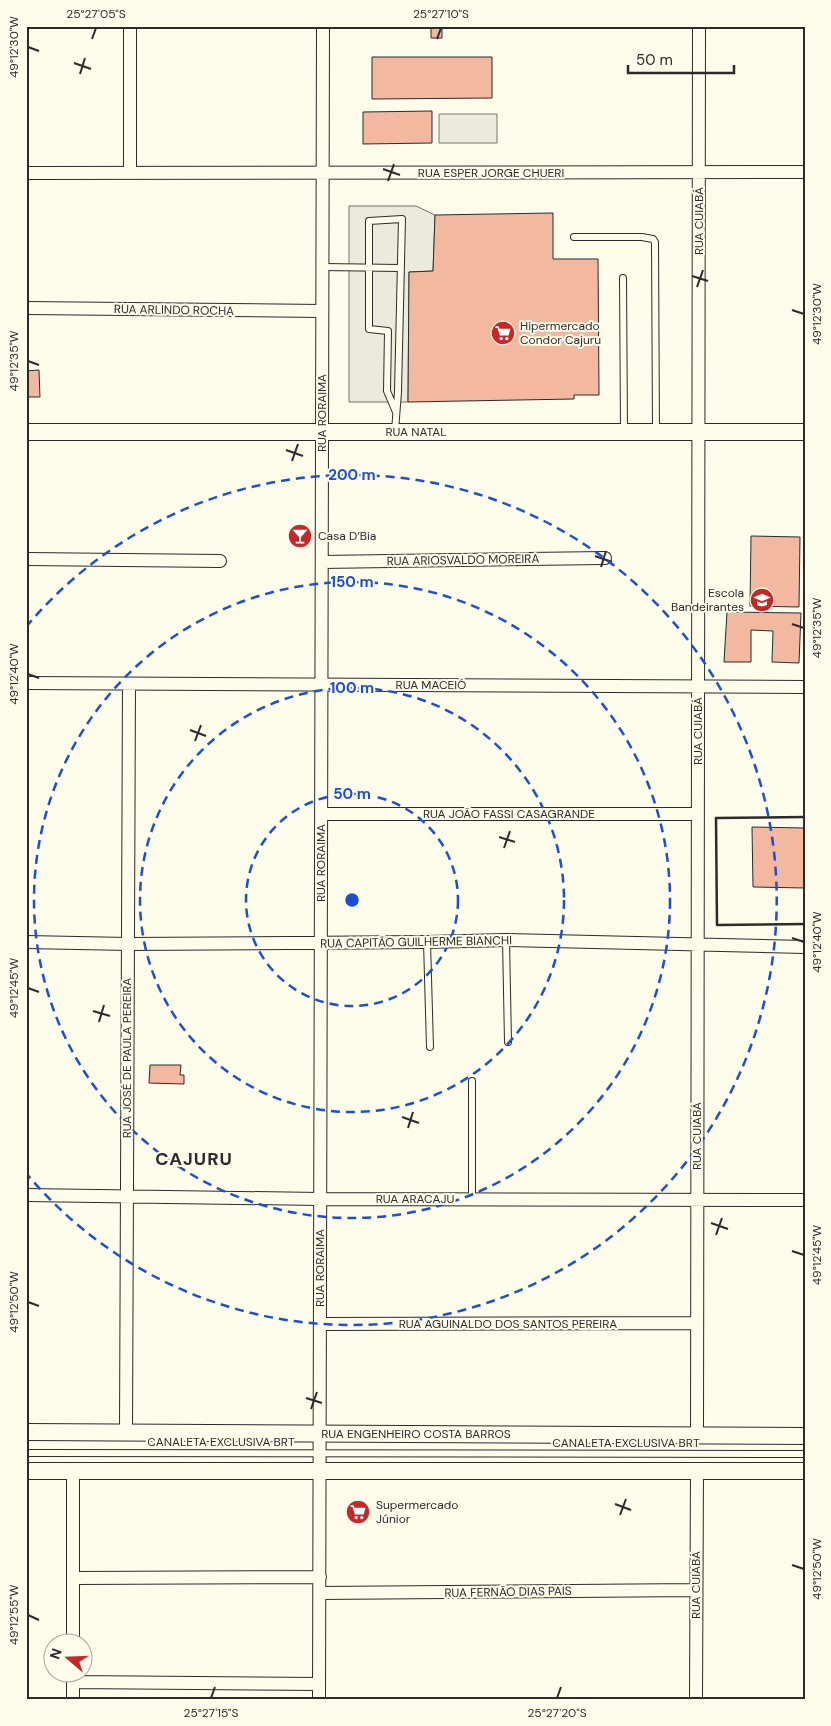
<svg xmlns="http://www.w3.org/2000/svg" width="831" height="1726" font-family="'DM Sans',sans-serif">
  <rect width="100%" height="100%" fill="#fdfbea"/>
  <path fill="#ecebdb" stroke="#74746e" d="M 439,114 L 497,114 L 497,143 L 439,143 Z"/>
  <path fill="#eceadb" stroke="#74746e" d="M 349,206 L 416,206 L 435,215 L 433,271 L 409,272 L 408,402 L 349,402 Z"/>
  <path fill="#f2b8a0" stroke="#2b2b2b" d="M 431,26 L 442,26 L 442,38 L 431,38 Z
    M 372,57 L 492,57 L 492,98 L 372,99 Z
    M 432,111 L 432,143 L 363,144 L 363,112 Z
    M 553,213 L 553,259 L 598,259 L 599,395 L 574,395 L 574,399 L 408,402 L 409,272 L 433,271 L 435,215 Z
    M 39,370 L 40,397 L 26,397 L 26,371 Z
    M 751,536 L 800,537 L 799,607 L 750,606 Z
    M 727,612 L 801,613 L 799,663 L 772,662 L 773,631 L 751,630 L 751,662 L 724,662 Z
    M 752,827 L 805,828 L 805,888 L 753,887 Z
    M 150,1065 L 181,1065 L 180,1075 L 184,1075 L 184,1084 L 149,1083 Z"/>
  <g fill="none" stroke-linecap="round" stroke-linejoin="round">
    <g stroke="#2b2b2b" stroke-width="8">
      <path id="service" d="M 574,237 L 642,237 L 653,239 L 655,242 L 656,431
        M 322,267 L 401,268
        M 623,278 L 624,431
        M 395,431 L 398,392 L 402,219 L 369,221 L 369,329 L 388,331 L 387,391 L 396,412
        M 506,940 L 508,1042
        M 427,942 L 430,1047
        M 472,1199 L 472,1081
        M 26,1453 L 805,1454"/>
    </g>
    <g stroke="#2b2b2b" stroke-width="14">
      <path id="minor" d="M 26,173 L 805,172
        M 130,173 L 130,26
        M 26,308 L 322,311
        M 26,559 L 220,561
        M 322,562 L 605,558
        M 26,683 L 805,687
        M 321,814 L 698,814
        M 26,942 L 128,944 L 427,942 L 506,940 L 805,947
        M 26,1195 L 320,1199 L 805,1200
        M 320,1324 L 697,1323
        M 126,1432 L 129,684
        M 697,1435 L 699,26
        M 73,1578 L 320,1577
        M 320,1593 L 696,1590
        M 73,1644 L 73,1471
        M 73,1682 L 319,1684
        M 73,1700 L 73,1675
        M 319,1700 L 323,26
        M 696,1700 L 697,1471"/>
    </g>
    <g stroke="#2b2b2b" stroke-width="18">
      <path id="tertiary" d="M 26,432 L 805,432
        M 26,1432 L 805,1436
        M 26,1471 L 805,1471"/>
    </g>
    <use href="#service" stroke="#fdfbea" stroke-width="6"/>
    <use href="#minor" stroke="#fdfbea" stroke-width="12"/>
    <use href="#tertiary" stroke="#fdfbea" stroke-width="16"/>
    <path stroke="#2b2b2b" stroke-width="2.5" d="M 805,817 L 716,818 L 717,925 L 805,924"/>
  </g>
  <path fill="none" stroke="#2b2b2b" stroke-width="2" d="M 92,39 L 96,28M 437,39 L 441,28M 28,47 L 39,51M 74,63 L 91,69M 80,74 L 85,58M 383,169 L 400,175M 388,181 L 394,164M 692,276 L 708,281M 697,287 L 703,270M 792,310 L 804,314M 28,361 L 39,365M 286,450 L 303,456M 292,461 L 298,444M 595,556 L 612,562M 601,567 L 606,551M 792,624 L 804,628M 28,674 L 39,678M 190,730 L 206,736M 195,741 L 201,725M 499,837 L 515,842M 504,848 L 510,831M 792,938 L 804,942M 28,988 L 39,992M 93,1011 L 110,1016M 99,1022 L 104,1005M 402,1117 L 419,1123M 408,1128 L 413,1112M 711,1223 L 728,1229M 716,1235 L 722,1218M 792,1251 L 804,1255M 28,1302 L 39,1306M 306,1398 L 322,1403M 311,1409 L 317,1392M 615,1504 L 631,1510M 620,1515 L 626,1499M 792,1565 L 804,1569M 28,1615 L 39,1620M 211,1698 L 215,1687M 557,1698 L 561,1687"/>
  <g fill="none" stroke="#1d4ed8" stroke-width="2.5" stroke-dasharray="9 6">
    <circle cx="352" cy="900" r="106"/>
    <circle cx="352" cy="900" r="212"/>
    <circle cx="352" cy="900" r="318"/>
    <path d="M26 627A425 425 0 1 1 26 1173"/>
  </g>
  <defs>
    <g id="supermarket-disc" transform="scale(1.25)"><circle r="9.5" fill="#c62828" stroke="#fdfbea"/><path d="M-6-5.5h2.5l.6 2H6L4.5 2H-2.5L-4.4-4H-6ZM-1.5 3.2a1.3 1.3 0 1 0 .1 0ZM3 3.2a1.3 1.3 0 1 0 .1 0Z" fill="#fff"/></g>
    <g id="bar-disc" transform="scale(1.25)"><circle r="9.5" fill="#c62828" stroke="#fdfbea"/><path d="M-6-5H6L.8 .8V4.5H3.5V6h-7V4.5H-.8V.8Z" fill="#fff"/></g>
    <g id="school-disc" transform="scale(1.25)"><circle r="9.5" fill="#c62828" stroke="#fdfbea"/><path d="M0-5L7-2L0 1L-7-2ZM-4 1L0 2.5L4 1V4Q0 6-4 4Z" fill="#fff"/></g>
  </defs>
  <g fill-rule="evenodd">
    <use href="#supermarket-disc" x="503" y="333"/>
    <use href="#bar-disc" x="300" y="536"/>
    <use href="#school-disc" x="762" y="600"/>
    <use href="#supermarket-disc" x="358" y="1512"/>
  </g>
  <g text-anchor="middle" stroke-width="4" stroke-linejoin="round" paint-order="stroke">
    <g font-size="12" fill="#2b2b2b" stroke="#fdfbea">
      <text x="491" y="177">RUA ESPER JORGE CHUERI</text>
      <text transform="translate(699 221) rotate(-90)" y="4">RUA CUIABÁ</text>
      <text transform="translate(174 310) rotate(1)" y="4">RUA ARLINDO ROCHA</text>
      <text transform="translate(322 413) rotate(-90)" y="4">RUA RORAIMA</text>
      <text x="416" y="436">RUA NATAL</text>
      <text transform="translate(463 560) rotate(-1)" y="4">RUA ARIOSVALDO MOREIRA</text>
      <text x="431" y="689">RUA MACEIÓ</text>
      <text transform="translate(698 731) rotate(-90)" y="4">RUA CUIABÁ</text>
      <text x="509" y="818">RUA JOÃO FASSI CASAGRANDE</text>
      <text transform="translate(321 863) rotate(-90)" y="4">RUA RORAIMA</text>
      <text transform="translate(416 942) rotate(-1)" y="4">RUA CAPITÃO GUILHERME BIANCHI</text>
      <text transform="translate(127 1058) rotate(-90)" y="4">RUA JOSÉ DE PAULA PEREIRA</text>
      <text transform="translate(697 1136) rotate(-90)" y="4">RUA CUIABÁ</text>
      <text x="415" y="1203">RUA ARACAJU</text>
      <text transform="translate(320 1268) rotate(-90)" y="4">RUA RORAIMA</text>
      <text x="508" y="1328">RUA AGUINALDO DOS SANTOS PEREIRA</text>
      <text x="416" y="1438">RUA ENGENHEIRO COSTA BARROS</text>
      <text x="221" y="1446">CANALETA EXCLUSIVA BRT</text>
      <text x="626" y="1447">CANALETA EXCLUSIVA BRT</text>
      <text transform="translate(696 1585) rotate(-90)" y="4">RUA CUIABÁ</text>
      <text transform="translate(508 1592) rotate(-1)" y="4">RUA FERNÃO DIAS PAIS</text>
    </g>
    <g font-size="12" fill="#2b2b2b" stroke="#fdfbea" text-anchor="start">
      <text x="520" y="330">Hipermercado<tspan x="520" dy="14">Condor Cajuru</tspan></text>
      <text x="318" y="540">Casa D’Bia</text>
      <text x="744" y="597" text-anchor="end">Escola<tspan x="744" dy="14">Bandeirantes</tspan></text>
      <text x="376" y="1509">Supermercado<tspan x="376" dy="14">Júnior</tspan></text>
    </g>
    <g font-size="18" font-weight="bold" letter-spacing="1" fill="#2b2b2b" stroke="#fdfbea">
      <text x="194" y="1165">CAJURU</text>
    </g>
  </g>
  <circle cx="352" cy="900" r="8" fill="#1d4ed8" stroke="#fdfbea" stroke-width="2.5"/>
  <g font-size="15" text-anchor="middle" font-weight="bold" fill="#1d4ed8" stroke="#fdfbea" stroke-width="4" stroke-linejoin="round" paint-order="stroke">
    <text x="352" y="480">200 m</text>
    <text x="352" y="587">150 m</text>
    <text x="352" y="693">100 m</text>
    <text x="352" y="799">50 m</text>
  </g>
  <rect width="831" height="1726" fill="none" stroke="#fdfbea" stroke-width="55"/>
  <g transform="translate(68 1658) rotate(289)"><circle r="24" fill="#fdfbea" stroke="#a9a89e"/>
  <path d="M0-4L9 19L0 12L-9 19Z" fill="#c62828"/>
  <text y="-8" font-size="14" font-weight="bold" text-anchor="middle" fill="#2b2b2b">N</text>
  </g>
  <path d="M628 65v8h106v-8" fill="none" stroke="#2b2b2b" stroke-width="2.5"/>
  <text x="636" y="65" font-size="15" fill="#2b2b2b" stroke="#fdfbea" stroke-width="4" paint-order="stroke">50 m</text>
  <rect x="28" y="28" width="776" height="1670" fill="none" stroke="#2b2b2b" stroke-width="2"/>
  <g font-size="12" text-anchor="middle" fill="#2b2b2b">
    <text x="96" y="18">25°27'05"S</text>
    <text x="441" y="18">25°27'10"S</text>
    <text transform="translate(14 47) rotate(-90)" y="4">49°12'30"W</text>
    <text transform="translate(817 314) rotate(-90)" y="4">49°12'30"W</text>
    <text transform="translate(14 361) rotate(-90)" y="4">49°12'35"W</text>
    <text transform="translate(817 628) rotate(-90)" y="4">49°12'35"W</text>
    <text transform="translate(14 674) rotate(-90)" y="4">49°12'40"W</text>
    <text transform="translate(817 942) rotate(-90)" y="4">49°12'40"W</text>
    <text transform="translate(14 988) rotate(-90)" y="4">49°12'45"W</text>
    <text transform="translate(817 1255) rotate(-90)" y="4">49°12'45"W</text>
    <text transform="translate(14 1302) rotate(-90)" y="4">49°12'50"W</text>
    <text transform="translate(817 1569) rotate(-90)" y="4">49°12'50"W</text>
    <text transform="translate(14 1615) rotate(-90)" y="4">49°12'55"W</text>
    <text x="211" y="1717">25°27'15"S</text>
    <text x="557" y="1717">25°27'20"S</text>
  </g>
</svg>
